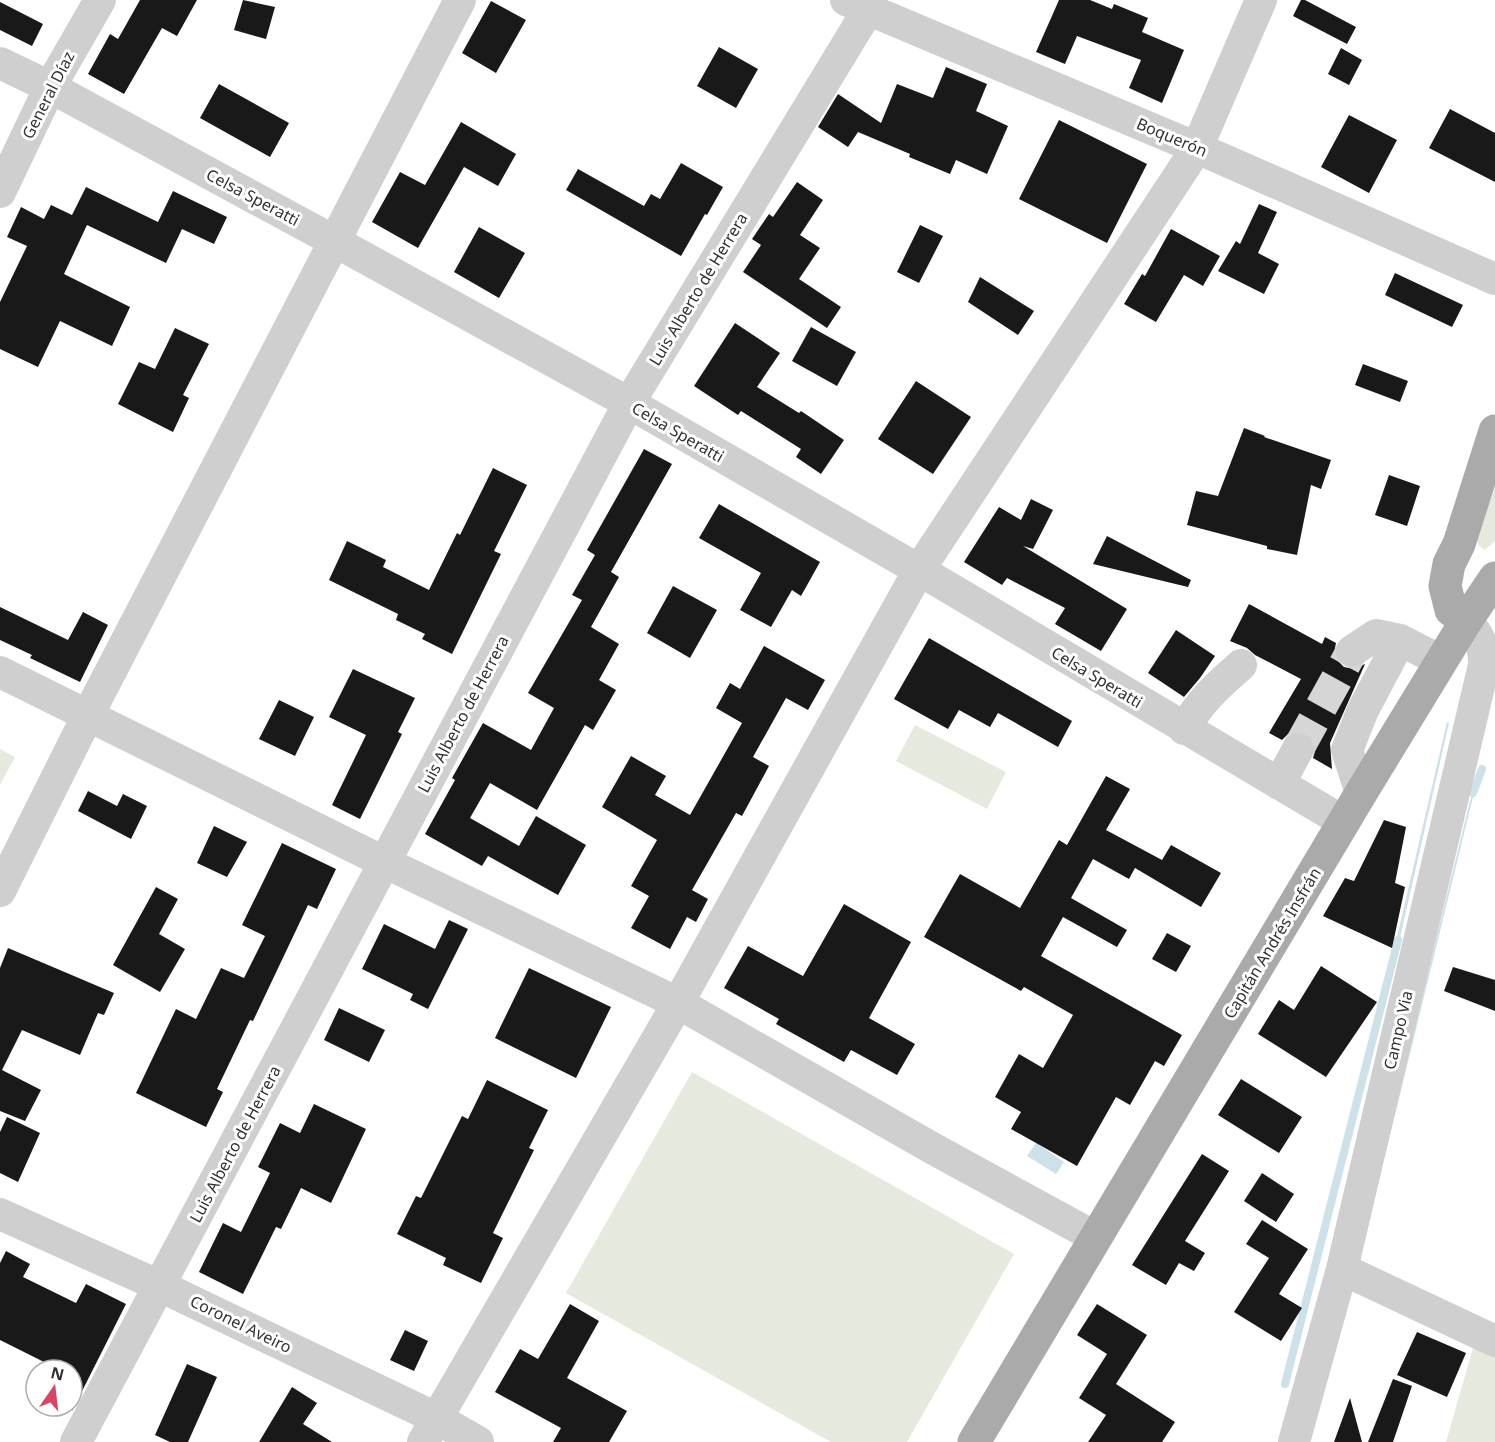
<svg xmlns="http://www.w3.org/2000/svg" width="1495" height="1442" font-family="'Noto Sans',sans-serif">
  <rect width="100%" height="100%" fill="#fff"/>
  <path fill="#e6eade" d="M 1495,487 L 1495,541 L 1485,550 L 1479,546 L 1476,537 Z
    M 915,725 L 1006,772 L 987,809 L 896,761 Z
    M 0,749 L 15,757 L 0,785 Z
    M 692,1072 L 1014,1254 L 907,1442 L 831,1442 L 566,1293 Z
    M 1475,1341 L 1495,1351 L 1495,1442 L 1446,1442 Z"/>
  <path fill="#cde1e8" d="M 1447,722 L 1449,723 L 1397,951 L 1394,950 Z
    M 1474,785 L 1476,785 L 1362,1249 L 1360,1248 Z
    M 1036,1143 L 1064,1162 L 1056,1174 L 1027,1156 Z"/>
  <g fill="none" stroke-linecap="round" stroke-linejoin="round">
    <path stroke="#cde1e8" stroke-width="8" d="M 1473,793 L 1482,769
      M 1285,1384 L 1398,940"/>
  </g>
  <path fill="#191919" d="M 140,0 L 197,0 L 177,36 L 162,28 L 124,94 L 88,74 L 110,34 L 118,39 Z
    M 243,0 L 275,7 L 266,39 L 234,30 Z
    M 1059,0 L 1090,0 L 1112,9 L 1114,4 L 1148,18 L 1142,32 L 1184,50 L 1162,103 L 1129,88 L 1141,60 L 1077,36 L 1065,64 L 1036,52 Z
    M 1301,0 L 1305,0 L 1356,27 L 1347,44 L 1293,16 Z
    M 491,1 L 526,20 L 496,73 L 462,53 Z
    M 0,2 L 43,24 L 32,46 L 0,30 Z
    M 719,47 L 758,69 L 736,108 L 697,86 Z
    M 1341,48 L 1362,60 L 1349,85 L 1328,74 Z
    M 946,67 L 987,84 L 976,111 L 1008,126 L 987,174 L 956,160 L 950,174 L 909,157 L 910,154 L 858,132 L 848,147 L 818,127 L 838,94 L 881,123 L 897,84 L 933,98 Z
    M 219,84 L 289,123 L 270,157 L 200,118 Z
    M 1450,109 L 1495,133 L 1495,182 L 1429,148 Z
    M 1349,115 L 1397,140 L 1369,193 L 1321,167 Z
    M 1059,120 L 1147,164 L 1107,243 L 1019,199 Z
    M 461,122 L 516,154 L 498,186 L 464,167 L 418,248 L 372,222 L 400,172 L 425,185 Z
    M 681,163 L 723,187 L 707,215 L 705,214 L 681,256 L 566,190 L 578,169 L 644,206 L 651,194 L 660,199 Z
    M 797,182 L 823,200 L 800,235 L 820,248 L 799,279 L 841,307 L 827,328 L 743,272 L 761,245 L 752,239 L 769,214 L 773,217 Z
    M 86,187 L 158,222 L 173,191 L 227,217 L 214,244 L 182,229 L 166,263 L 87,225 L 64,274 L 130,307 L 112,346 L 60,321 L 38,367 L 0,349 L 0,302 L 27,246 L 7,237 L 21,207 L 44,219 L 51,205 L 72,215 Z
    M 1259,204 L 1277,212 L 1258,253 L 1279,264 L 1264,294 L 1218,271 L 1236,241 L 1240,244 Z
    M 920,225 L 943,236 L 919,283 L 897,272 Z
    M 479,227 L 525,253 L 499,298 L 454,272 Z
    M 1171,229 L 1220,256 L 1203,286 L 1184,275 L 1156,322 L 1124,304 L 1142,274 L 1145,276 Z
    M 1395,273 L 1463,305 L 1452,327 L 1385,295 Z
    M 980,277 L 1034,311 L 1018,335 L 968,302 Z
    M 735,323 L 780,353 L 757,387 L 799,413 L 801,411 L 844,440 L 821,474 L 796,457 L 801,449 L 741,411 L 738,415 L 694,386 Z
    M 811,327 L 856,352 L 837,386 L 792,361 Z
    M 175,328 L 209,344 L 183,395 L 189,398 L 173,432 L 118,404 L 139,362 L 155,369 Z
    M 1363,364 L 1408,381 L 1400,402 L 1355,385 Z
    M 916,381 L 971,417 L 933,474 L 878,439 Z
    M 1244,428 L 1265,436 L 1264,437 L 1331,460 L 1321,489 L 1311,485 L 1297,555 L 1267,549 L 1267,546 L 1187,525 L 1196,491 L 1218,496 Z
    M 644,449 L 672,464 L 611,572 L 619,577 L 591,627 L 619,644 L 599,680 L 616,690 L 593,730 L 585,725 L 537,810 L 490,783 L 470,818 L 519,846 L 536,816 L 586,845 L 558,895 L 488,856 L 482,866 L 425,834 L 455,780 L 452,778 L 483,723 L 531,750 L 554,708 L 528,693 L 582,600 L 572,595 L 595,555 L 587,550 Z
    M 493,468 L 527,485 L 494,551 L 501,554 L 452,654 L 422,639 L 425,634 L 396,620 L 398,614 L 329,580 L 347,541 L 386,560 L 383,567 L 429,590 L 457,533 L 460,535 Z
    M 1389,475 L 1420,486 L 1407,526 L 1375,515 Z
    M 1031,499 L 1053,510 L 1033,549 L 1023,546 L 1127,609 L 1101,651 L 1055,624 L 1065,608 L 1007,578 L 1002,585 L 964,562 L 999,507 L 1021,520 Z
    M 719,504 L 820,562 L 801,596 L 792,590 L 771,627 L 740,610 L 761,573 L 699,538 Z
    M 1107,536 L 1191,580 L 1188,587 L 1093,564 Z
    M 673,586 L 717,610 L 690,658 L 647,633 Z
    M 1249,604 L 1322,644 L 1325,637 L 1336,643 L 1334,653 L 1337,660 L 1344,667 L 1354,669 L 1365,664 L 1330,743 L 1332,769 L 1313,758 L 1316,748 L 1313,739 L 1307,734 L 1297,731 L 1288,734 L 1282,740 L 1269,733 L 1301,679 L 1255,655 L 1247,648 L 1230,641 Z
    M 0,607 L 68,640 L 83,612 L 108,625 L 80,682 L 30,658 L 32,655 L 0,640 Z
    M 1176,630 L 1215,656 L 1200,678 L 1184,697 L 1148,673 Z
    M 929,638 L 1072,721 L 1058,747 L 998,713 L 990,727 L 959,710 L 948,729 L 894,699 Z
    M 764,646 L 825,680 L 808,710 L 786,698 L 753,757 L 769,766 L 742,816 L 736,813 L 692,890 L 708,899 L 696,922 L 687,917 L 670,949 L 631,928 L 649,896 L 631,886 L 657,840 L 602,807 L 631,756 L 666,776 L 655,795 L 690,815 L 742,723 L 716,708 L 730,683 L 740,689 Z
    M 353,669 L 415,698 L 398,732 L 402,734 L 360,819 L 332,805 L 366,735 L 329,717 Z
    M 279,700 L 314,717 L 295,756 L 259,739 Z
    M 1106,776 L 1130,789 L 1106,830 L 1162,860 L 1171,845 L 1221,873 L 1201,907 L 1135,868 L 1129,879 L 1093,859 L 1071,898 L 1127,930 L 1117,947 L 1063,917 L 1041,956 L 1182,1035 L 1164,1066 L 1155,1061 L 1130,1105 L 1116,1097 L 1077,1166 L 1011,1129 L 1021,1112 L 995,1097 L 1019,1054 L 1043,1068 L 1073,1015 L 1024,987 L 1021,991 L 924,937 L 960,874 L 1020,908 L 1059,840 L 1067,845 Z
    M 88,791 L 117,806 L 123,794 L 147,806 L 131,839 L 78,811 Z
    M 1384,820 L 1406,827 L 1395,883 L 1405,887 L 1392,948 L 1323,916 L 1345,878 L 1354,881 Z
    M 214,826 L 247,842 L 227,877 L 197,863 Z
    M 282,843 L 336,869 L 317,909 L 308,905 L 253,1021 L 250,1020 L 217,1089 L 223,1092 L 206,1127 L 136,1093 L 176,1009 L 196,1019 L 221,968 L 244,978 L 265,936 L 242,925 Z
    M 156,887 L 178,899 L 159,934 L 185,949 L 160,992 L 113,965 Z
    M 844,904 L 911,942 L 869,1018 L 915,1044 L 897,1075 L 851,1050 L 844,1062 L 776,1024 L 779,1019 L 724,988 L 748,946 L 803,976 Z
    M 449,920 L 468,929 L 428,1009 L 410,1000 L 413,994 L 362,969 L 384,924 L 435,949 Z
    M 1167,933 L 1191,946 L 1176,972 L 1152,959 Z
    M 8,948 L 114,993 L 104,1015 L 98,1013 L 80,1055 L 22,1030 L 2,1070 L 41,1090 L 25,1121 L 0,1111 L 0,968 Z
    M 1321,966 L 1377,1002 L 1326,1077 L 1258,1034 L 1279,1000 L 1294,1010 Z
    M 1453,967 L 1495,980 L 1495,1011 L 1444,991 Z
    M 529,968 L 611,1007 L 576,1078 L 495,1038 Z
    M 339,1008 L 385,1030 L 369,1062 L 324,1040 Z
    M 1241,1079 L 1302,1117 L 1279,1153 L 1218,1115 Z
    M 487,1080 L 548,1110 L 529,1148 L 534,1150 L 493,1233 L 503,1238 L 481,1283 L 443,1265 L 446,1258 L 397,1234 L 416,1196 L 421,1198 L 462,1116 L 468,1119 Z
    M 314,1104 L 366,1129 L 331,1203 L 301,1188 L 281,1229 L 276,1227 L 243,1294 L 199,1272 L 223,1223 L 241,1232 L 270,1173 L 258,1167 L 280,1123 L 300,1133 Z
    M 7,1117 L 40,1133 L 18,1182 L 0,1173 L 0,1132 Z
    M 1202,1154 L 1229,1171 L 1185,1241 L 1205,1253 L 1194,1271 L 1179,1263 L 1166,1285 L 1132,1265 Z
    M 1262,1173 L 1294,1194 L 1276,1222 L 1244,1201 Z
    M 1262,1220 L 1308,1249 L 1279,1294 L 1302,1308 L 1281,1341 L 1234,1312 L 1269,1258 L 1246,1244 Z
    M 6,1251 L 30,1264 L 23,1277 L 76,1303 L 86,1284 L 126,1304 L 72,1411 L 72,1370 L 42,1370 L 46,1363 L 0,1340 L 0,1263 Z
    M 570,1304 L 599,1321 L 567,1378 L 627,1411 L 609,1442 L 553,1442 L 561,1428 L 495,1392 L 520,1349 L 538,1359 Z
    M 1097,1304 L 1147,1335 L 1116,1384 L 1175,1422 L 1162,1442 L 1088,1442 L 1106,1415 L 1079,1398 L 1107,1354 L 1077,1335 Z
    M 405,1330 L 428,1341 L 414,1371 L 390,1360 Z
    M 1417,1332 L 1466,1353 L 1447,1397 L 1397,1375 Z
    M 187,1364 L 217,1377 L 188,1442 L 170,1442 L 155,1435 Z
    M 1393,1379 L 1412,1386 L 1393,1442 L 1368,1442 Z
    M 292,1387 L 317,1403 L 303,1424 L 332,1442 L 259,1442 Z
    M 1350,1398 L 1362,1442 L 1334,1442 Z"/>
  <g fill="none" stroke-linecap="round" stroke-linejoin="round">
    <path stroke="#d6d6d6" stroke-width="32" stroke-dasharray="32 16" stroke-linecap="butt" d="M 1298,749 L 1352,651"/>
    <path stroke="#cfcfcf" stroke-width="32" d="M 846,0 L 1197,148 L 1495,279
      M 0,63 L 50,87 L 334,241 L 629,403 L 919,570 L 1344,822
      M 0,192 L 50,87 L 100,0
      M 1352,651 L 1376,635 L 1400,640 L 1441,661
      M 0,672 L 384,862 L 678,1003 L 932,1148 L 1095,1237
      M 1184,729 C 1201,700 1216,687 1241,665
      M 1279,784 L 1298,749
      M 1361,793 L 1347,750 L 1363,710 L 1400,640
      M 0,891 L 88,715 L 460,0
      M 0,1214 L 160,1286 L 436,1418 L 478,1442
      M 1342,1269 L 1495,1341
      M 76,1442 L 629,403 L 868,10 L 872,0
      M 423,1442 L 678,1003 L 919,570 L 1197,148 L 1261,0
      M 1294,1442 L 1342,1269 L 1484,665 C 1484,646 1480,635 1466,621"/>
    <path stroke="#aaa" stroke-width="33" d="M 1466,621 L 1451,610 L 1445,586 L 1449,564 L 1459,544 L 1495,431
      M 974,1442 L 1361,793 L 1466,621 L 1495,578"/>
  </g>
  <g text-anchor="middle" stroke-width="6" stroke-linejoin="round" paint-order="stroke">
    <g font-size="16" fill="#323232" stroke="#fff">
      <text transform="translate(48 95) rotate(-63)" y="6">General Díaz</text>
      <text transform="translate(1172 137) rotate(23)" y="6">Boquerón</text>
      <text transform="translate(253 197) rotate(28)" y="6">Celsa Speratti</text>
      <text transform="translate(698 289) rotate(-59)" y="6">Luis Alberto de Herrera</text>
      <text transform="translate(678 432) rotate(30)" y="6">Celsa Speratti</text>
      <text transform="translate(1097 677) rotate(31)" y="6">Celsa Speratti</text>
      <text transform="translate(463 714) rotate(-62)" y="6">Luis Alberto de Herrera</text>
      <text transform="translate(1272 943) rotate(-59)" y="6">Capitán Andrés Insfrán</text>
      <text transform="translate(1398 1030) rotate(-77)" y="6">Campo Via</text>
      <text transform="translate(235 1144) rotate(-62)" y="6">Luis Alberto de Herrera</text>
      <text transform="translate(241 1324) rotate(26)" y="6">Coronel Aveiro</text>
    </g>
  </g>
  <g transform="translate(54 1388) rotate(14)"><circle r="28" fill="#ffffff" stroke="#adadad" stroke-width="1.5"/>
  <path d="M0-4.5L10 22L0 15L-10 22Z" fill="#d64664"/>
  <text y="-9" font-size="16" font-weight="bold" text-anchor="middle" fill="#323232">N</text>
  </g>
</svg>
